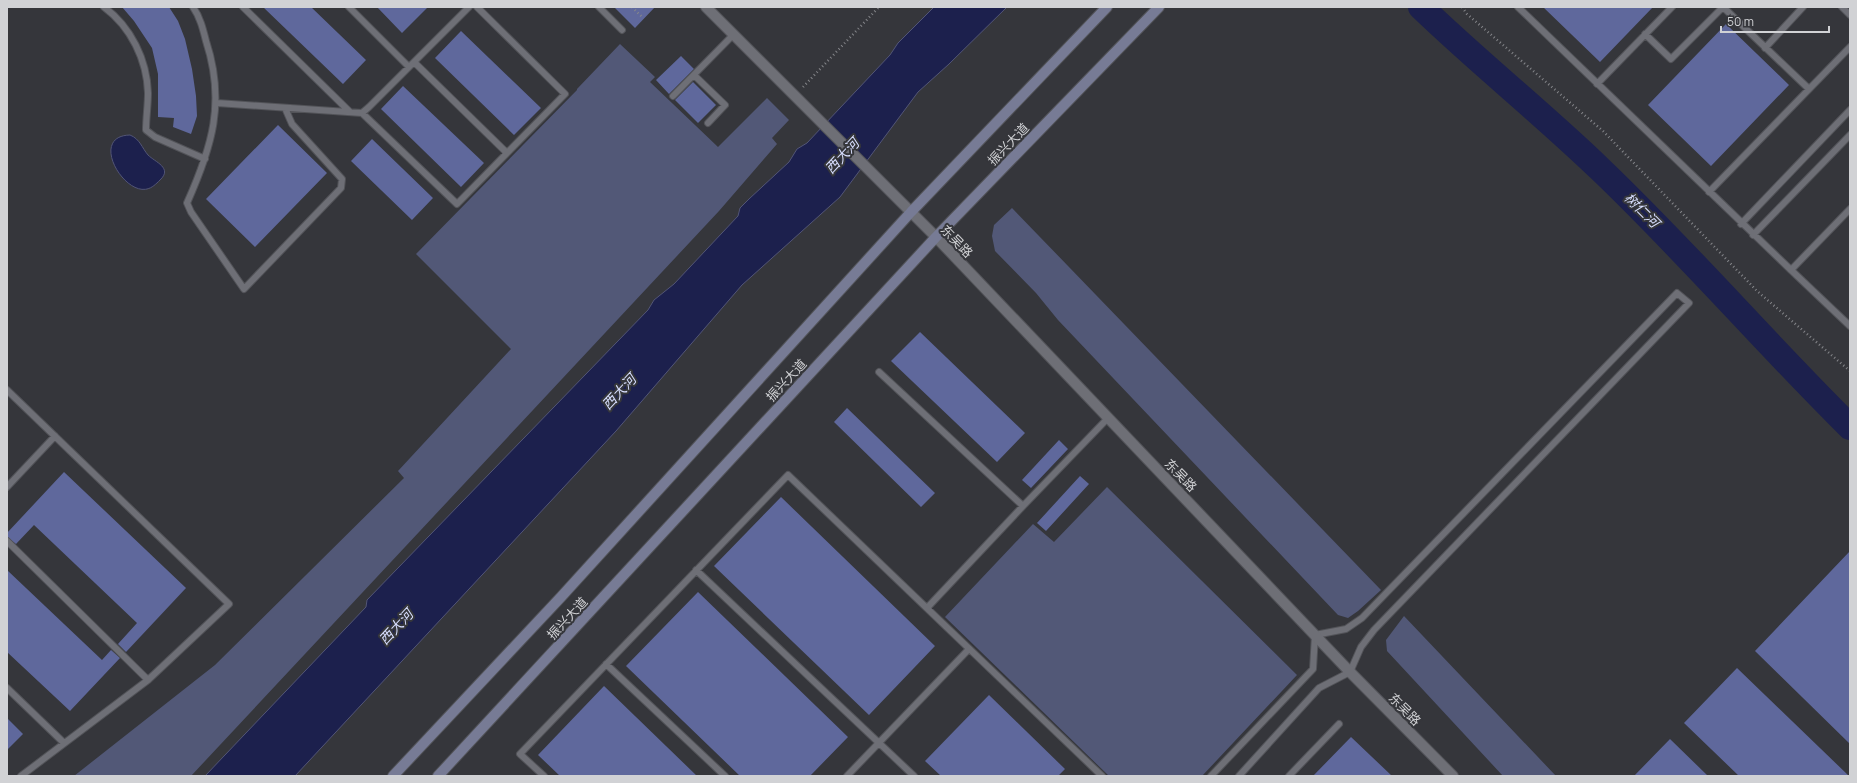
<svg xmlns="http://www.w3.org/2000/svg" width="1857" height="783" font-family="Manrope,'Noto Sans SC',sans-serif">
  <rect width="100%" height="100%" fill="#35363b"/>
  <path fill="#525877" d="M 620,44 L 655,77 L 650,82 L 718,147 L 767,98 L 789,120 L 772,138 L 777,144 L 719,211 L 191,776 L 74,776 L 215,665 L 404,478 L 398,471 L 511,349 L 416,254 L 577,90 L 577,89 Z
    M 1012,208 L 1381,590 L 1358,611 L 1348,618 L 1338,615 L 1058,320 L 1036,293 L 995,251 L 992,236 L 994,225 Z
    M 1107,487 L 1297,675 L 1202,776 L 1109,776 L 945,617 L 1033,524 L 1054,542 Z
    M 1404,616 L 1556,776 L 1503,776 L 1387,651 L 1386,640 Z"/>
  <path fill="#1c204d" stroke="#525576" d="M 934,7 L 1007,7 L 949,64 L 918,92 L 840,197 L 742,285 L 616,431 L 295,776 L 205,776 L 366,607 L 367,600 L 648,310 L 654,300 L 674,284 L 738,216 L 740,208 L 749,199 L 789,162 L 797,149 L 807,143 L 890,55 L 898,43 Z
    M 130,135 C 140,139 142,148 148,155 C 155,162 173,168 160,180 C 156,184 152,188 147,189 C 123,195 89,136 130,135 Z"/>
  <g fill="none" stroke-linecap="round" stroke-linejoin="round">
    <path stroke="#1c204d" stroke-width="26" d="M 1421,7 C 1479,63 1542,113 1600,169 C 1687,252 1765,343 1850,427"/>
  </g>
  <path fill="#5f689c" d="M 122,7 L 169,7 L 178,21 L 185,39 L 192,69 L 196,96 L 197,116 L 191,134 L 173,127 L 174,118 L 158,117 L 158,74 L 152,48 L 134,21 Z
    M 263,7 L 311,7 L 366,60 L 343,84 Z
    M 377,7 L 428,7 L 402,33 Z
    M 614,7 L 655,7 L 635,28 Z
    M 1543,7 L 1653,7 L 1600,62 Z
    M 1726,24 L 1789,85 L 1711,166 L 1648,105 Z
    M 461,31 L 541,108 L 514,135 L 435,58 Z
    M 681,56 L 694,69 L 669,94 L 656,80 Z
    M 693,82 L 716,105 L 698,123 L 675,100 Z
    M 403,86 L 484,163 L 461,187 L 381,109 Z
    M 278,125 L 327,173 L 255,247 L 206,199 Z
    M 372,139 L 433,198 L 412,220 L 351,161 Z
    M 920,332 L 1025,433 L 997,462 L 891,361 Z
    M 847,408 L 935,493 L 921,507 L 834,422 Z
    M 1059,440 L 1068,449 L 1031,488 L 1022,480 Z
    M 64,472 L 186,588 L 126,652 L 118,644 L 137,623 L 34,525 L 16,544 L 7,537 L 7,533 Z
    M 1080,476 L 1089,484 L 1046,531 L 1037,523 Z
    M 781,497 L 935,646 L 869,715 L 714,566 Z
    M 1850,551 L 1850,744 L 1755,651 Z
    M 7,570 L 102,660 L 111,650 L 120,658 L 70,711 L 7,652 Z
    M 698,592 L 848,737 L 810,776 L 740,776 L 626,666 Z
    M 1737,668 L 1849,776 L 1739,776 L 1684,723 Z
    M 604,686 L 697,776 L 560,776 L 538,755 Z
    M 989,695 L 1065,769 L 1058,776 L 941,776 L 925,761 Z
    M 7,718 L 23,734 L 7,750 Z
    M 1351,737 L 1392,776 L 1313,776 Z
    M 1670,739 L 1708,776 L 1634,776 Z"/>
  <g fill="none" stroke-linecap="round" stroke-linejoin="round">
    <g stroke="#525358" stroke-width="8">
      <path id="service" d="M 104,7 C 131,27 147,60 148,93 C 148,105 146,118 146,130 L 155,137 L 205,159
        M 193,7 C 200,17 203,29 206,41 C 226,102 212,147 187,203 L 191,212 L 244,289 L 341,188 L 342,179 L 292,124 L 285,108
        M 243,7 L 350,112
        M 349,7 L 409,67
        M 599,7 L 622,30
        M 1518,7 L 1791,270
        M 1842,7 L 1850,15
        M 1645,34 L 1671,59 L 1723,7 L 1809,89
        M 1765,48 L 1803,7
        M 414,62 L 507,153
        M 694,75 L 725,105 L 708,123
        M 1597,84 L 1672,7
        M 673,96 L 733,35
        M 217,103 L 362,113 L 369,107 L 469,7
        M 362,113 L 457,204 L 565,94 L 477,7
        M 1709,192 L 1850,47
        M 1850,209 L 1791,270 L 1850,326
        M 1741,224 L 1850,110
        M 1753,235 L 1850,135
        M 879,372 L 1023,506 L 927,608
        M 7,390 L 229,604 L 148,680 L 21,776
        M 7,487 L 55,436
        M 1023,506 L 1108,418
        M 7,541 L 148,680
        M 696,570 L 914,776
        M 606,664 L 725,776
        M 7,688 L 64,743
        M 544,776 L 520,754 L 788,475 L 1102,776
        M 847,776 L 969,649
        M 1211,776 L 1313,669 L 1315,635 L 1346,629 L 1362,618 L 1677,293 L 1689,303 L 1374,630 L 1361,647 L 1350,672 L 1319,688 L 1239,776
        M 1289,776 L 1339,724"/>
    </g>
    <g stroke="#525358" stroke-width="12">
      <path id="tertiary" d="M 706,7 L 936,237 L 1350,672 L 1453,776"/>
    </g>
    <g stroke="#525358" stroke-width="12">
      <path id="secondary" d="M 393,776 L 561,597 L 911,212 L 1107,7
        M 438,776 L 936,237 L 1159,7"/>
    </g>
    <path stroke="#85868a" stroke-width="2.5" stroke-dasharray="1 3" stroke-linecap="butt" d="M 632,7 L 642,17
      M 1462,7 L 1467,14 L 1603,131 L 1757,291 L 1850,371
      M 803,87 L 879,7"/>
    <use href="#service" stroke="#6e6f76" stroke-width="6"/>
    <use href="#tertiary" stroke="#6e6f76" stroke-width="10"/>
    <use href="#secondary" stroke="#777b95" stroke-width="10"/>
  </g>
  <g text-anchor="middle" stroke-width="4" stroke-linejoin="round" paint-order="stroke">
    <g font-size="13" fill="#d1d2d5" stroke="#35363b">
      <text transform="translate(1008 144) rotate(-46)" y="5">振兴大道</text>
      <text transform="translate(957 241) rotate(46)" y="5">东吴路</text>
      <text transform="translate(786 380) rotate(-47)" y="5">振兴大道</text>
      <text transform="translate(1181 475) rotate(46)" y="5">东吴路</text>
      <text transform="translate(567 618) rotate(-47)" y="5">振兴大道</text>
      <text transform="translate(1405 709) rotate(45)" y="5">东吴路</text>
    </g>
    <g font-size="14" font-style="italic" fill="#d7defe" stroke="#35363b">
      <text transform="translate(842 156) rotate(-47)" y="5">西大河</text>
      <text transform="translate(1642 210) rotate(45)" y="5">树仁河</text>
      <text transform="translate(619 392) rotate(-47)" y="5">西大河</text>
      <text transform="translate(396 627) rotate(-47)" y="5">西大河</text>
    </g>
  </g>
  <rect width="1857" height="783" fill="none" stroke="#d1d2d5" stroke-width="16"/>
  <path d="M1721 26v6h108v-6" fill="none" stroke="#d1d2d5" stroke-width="2"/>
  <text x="1727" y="26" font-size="12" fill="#d1d2d5" stroke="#35363b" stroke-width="3" paint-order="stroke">50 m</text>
</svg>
